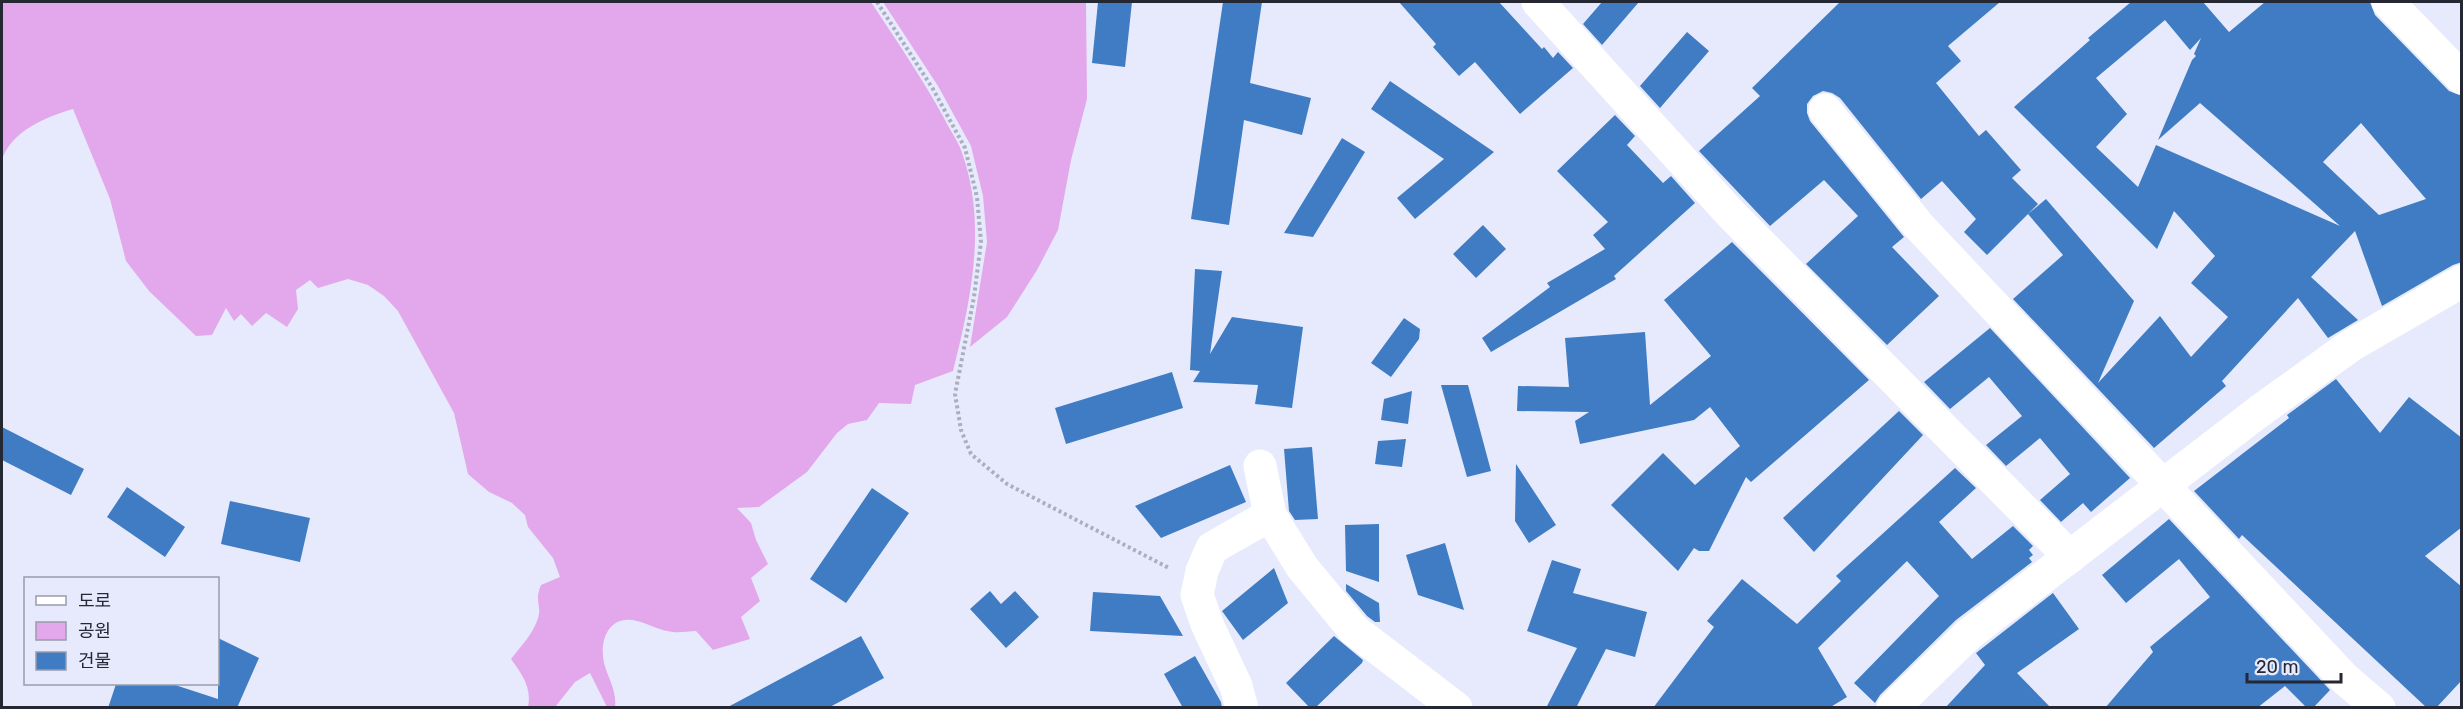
<svg xmlns="http://www.w3.org/2000/svg" width="2463" height="709" font-family="Rubik,'Noto Sans KR',sans-serif">
  <rect width="100%" height="100%" fill="#e6eafc"/>
  <path fill="#e2a8eb" d="M 2,2 L 871,2 C 896,40 922,78 944,118 C 949,129 957,139 961,150 C 988,223 971,299 953,371 L 915,385 L 911,404 L 879,403 L 867,420 L 848,424 L 837,433 L 807,472 L 759,507 L 737,508 L 751,523 L 756,540 L 768,564 L 751,578 L 760,601 L 741,617 L 750,639 L 713,650 L 696,631 C 689,631 680,633 673,632 C 660,631 649,624 637,621 C 609,614 599,640 604,663 C 608,678 617,691 615,707 L 607,707 L 590,673 L 575,682 L 555,707 L 528,707 C 532,688 522,674 511,659 C 520,647 534,633 538,618 C 542,606 534,601 541,585 L 560,577 L 553,558 L 528,527 L 525,515 L 512,503 L 489,492 L 468,474 L 454,413 L 398,311 L 384,296 L 368,285 L 348,279 L 318,288 L 310,280 L 296,290 L 298,309 L 287,327 L 266,313 L 252,326 L 241,314 L 234,321 L 226,308 L 212,335 L 196,336 L 149,291 L 126,261 L 110,199 L 73,109 C 46,117 11,131 2,160 Z
    M 883,2 L 1086,2 L 1087,99 L 1071,160 L 1058,230 L 1037,270 L 1007,317 L 970,347 L 987,242 L 983,196 L 971,146 L 938,86 Z"/>
  <path fill="#3f7cc3" fill-rule="evenodd" d="M 1098,2 L 1132,2 L 1125,67 L 1092,63 Z
    M 1223,2 L 1262,2 L 1250,83 L 1311,98 L 1302,135 L 1244,120 L 1229,225 L 1191,219 Z
    M 1399,2 L 1499,2 L 1542,49 L 1544,47 L 1553,58 L 1558,52 L 1573,68 L 1520,114 L 1475,62 L 1459,76 L 1433,47 L 1436,44 Z
    M 1602,2 L 1639,2 L 1602,45 L 1583,24 Z
    M 1840,2 L 2000,2 L 1948,46 L 1961,61 L 1936,83 L 1979,136 L 1986,130 L 2021,170 L 2012,178 L 2038,204 L 1987,255 L 1964,232 L 1976,219 L 1942,181 L 1921,199 L 1840,98 L 1832,93 L 1823,91 L 1813,96 L 1807,104 L 1807,113 L 1810,121 L 1904,237 L 1892,247 L 1939,296 L 1887,345 L 1806,264 L 1858,216 L 1824,180 L 1770,226 L 1699,151 L 1760,96 L 1752,88 Z
    M 2131,2 L 2203,2 L 2229,32 L 2265,2 L 2370,2 L 2375,15 L 2449,91 L 2462,96 L 2462,262 L 2453,265 L 2382,306 L 2355,231 L 2311,277 L 2358,320 L 2328,338 L 2298,298 L 2222,381 L 2226,386 L 2154,448 L 2013,299 L 2063,255 L 2028,214 L 2046,199 L 2134,301 L 2098,383 L 2160,316 L 2191,357 L 2228,317 L 2191,283 L 2215,256 L 2174,211 L 2157,249 L 2014,107 L 2090,40 L 2088,38 ZM 2165,20 L 2190,50 L 2201,38 L 2194,54 L 2196,56 L 2192,60 L 2158,140 L 2200,103 L 2340,226 L 2156,145 L 2138,187 L 2096,147 L 2127,114 L 2096,78 ZM 2361,123 L 2426,199 L 2379,215 L 2323,162 Z
    M 1687,32 L 1709,51 L 1660,108 L 1640,86 Z
    M 1390,81 L 1494,152 L 1415,219 L 1397,198 L 1444,159 L 1371,109 Z
    M 1615,115 L 1635,136 L 1627,145 L 1663,183 L 1671,176 L 1695,203 L 1614,276 L 1616,279 L 1491,352 L 1482,338 L 1550,287 L 1547,283 L 1605,249 L 1593,235 L 1608,222 L 1557,171 Z
    M 1342,138 L 1365,152 L 1313,237 L 1284,233 Z
    M 1483,225 L 1506,249 L 1476,278 L 1453,254 Z
    M 1732,242 L 1869,380 L 1751,482 L 1746,477 L 1709,551 L 1699,551 L 1694,548 L 1678,571 L 1611,505 L 1663,453 L 1695,485 L 1740,446 L 1710,407 L 1694,420 L 1580,444 L 1575,421 L 1589,412 L 1517,411 L 1518,386 L 1569,387 L 1565,338 L 1645,332 L 1650,405 L 1711,356 L 1664,300 Z
    M 1195,269 L 1222,271 L 1210,354 L 1232,317 L 1303,327 L 1292,408 L 1255,404 L 1258,385 L 1193,382 L 1200,371 L 1190,370 Z
    M 1404,318 L 1420,329 L 1419,339 L 1391,377 L 1371,363 Z
    M 1990,328 L 2130,478 L 2091,512 L 2083,503 L 2061,522 L 2040,500 L 2070,474 L 2040,438 L 2006,466 L 1986,445 L 2022,416 L 1989,377 L 1950,409 L 1924,382 Z
    M 1172,372 L 1183,408 L 1066,444 L 1055,408 Z
    M 2336,379 L 2380,433 L 2409,397 L 2462,438 L 2462,527 L 2425,556 L 2462,587 L 2462,680 L 2436,708 L 2427,708 L 2242,535 L 2239,539 L 2194,491 L 2289,418 L 2287,415 Z
    M 1441,385 L 1468,385 L 1491,471 L 1467,477 Z
    M 1412,391 L 1408,424 L 1381,420 L 1384,399 Z
    M 1899,411 L 1923,435 L 1814,552 L 1783,518 Z
    M 2,427 L 84,469 L 71,495 L 2,460 Z
    M 1406,439 L 1402,467 L 1375,464 L 1378,441 Z
    M 1312,447 L 1318,519 L 1295,520 L 1289,511 L 1284,449 Z
    M 1516,464 L 1556,525 L 1529,543 L 1515,521 Z
    M 1230,465 L 1246,502 L 1161,538 L 1135,506 Z
    M 1955,468 L 1976,488 L 1939,522 L 1972,559 L 2013,526 L 2033,546 L 2029,550 L 2033,555 L 2029,558 L 2032,562 L 1956,620 L 1880,695 L 1875,703 L 1854,683 L 1939,596 L 1907,561 L 1818,648 L 1847,697 L 1829,708 L 1653,708 L 1714,627 L 1707,621 L 1742,579 L 1797,624 L 1841,581 L 1836,576 Z
    M 127,487 L 185,527 L 165,557 L 107,517 Z
    M 872,488 L 909,513 L 846,603 L 810,579 Z
    M 230,501 L 310,518 L 300,562 L 221,544 Z
    M 2169,519 L 2330,690 L 2313,708 L 2307,708 L 2285,686 L 2257,708 L 2105,708 L 2153,652 L 2150,647 L 2210,597 L 2179,559 L 2126,603 L 2102,575 Z
    M 1379,524 L 1379,582 L 1346,571 L 1345,525 Z
    M 1445,543 L 1464,610 L 1418,595 L 1406,555 Z
    M 1552,560 L 1581,569 L 1573,593 L 1647,612 L 1635,657 L 1606,649 L 1576,708 L 1546,708 L 1577,648 L 1527,631 Z
    M 1274,568 L 1288,603 L 1243,640 L 1222,611 Z
    M 1346,584 L 1379,603 L 1380,622 L 1375,622 L 1367,616 L 1346,591 Z
    M 990,591 L 1001,604 L 1015,591 L 1039,617 L 1006,648 L 970,609 Z
    M 1093,592 L 1160,596 L 1183,636 L 1090,631 Z
    M 2053,593 L 2079,629 L 2017,673 L 2051,708 L 1945,708 L 1985,665 L 1976,653 Z
    M 861,636 L 884,678 L 828,708 L 726,708 Z
    M 1334,636 L 1363,660 L 1362,663 L 1315,708 L 1310,708 L 1286,683 Z
    M 218,638 L 259,658 L 237,708 L 108,708 L 116,684 L 172,684 L 218,699 Z
    M 1195,656 L 1221,702 L 1222,708 L 1183,708 L 1164,674 Z"/>
  <g fill="none" stroke-linecap="round" stroke-linejoin="round">
    <path stroke="#aaaebe" stroke-width="4" stroke-dasharray="3 3" stroke-linecap="butt" d="M 877,2 L 933,89 L 965,148 L 977,197 L 981,242 L 974,297 L 955,394 L 961,430 L 971,454 L 1007,484 L 1169,568"/>
    <path stroke="#fff" stroke-width="33" d="M 1538,2 L 1730,213 L 2070,557
      M 2388,2 L 2462,78
      M 1825,110 L 1918,225 L 2345,679 L 2379,708
      M 1260,466 L 1270,515 L 1302,567 L 1354,630 L 1456,708
      M 1242,708 L 1236,686 L 1207,624 L 1197,595 L 1202,571 L 1212,548 L 1270,515
      M 1893,708 L 1969,634 L 2257,413 L 2350,346 L 2462,281"/>
  </g>
  <rect width="2463" height="709" fill="none" stroke="#252732" stroke-width="6"/>
  <rect x="24" y="577" width="195" height="108" fill="#e6eafc" stroke="#999cab" stroke-width="1.5"/>
  <rect x="36" y="596" width="30" height="9" fill="#ffffff" stroke="#999cab" stroke-width="1.5"/>
  <text x="78" y="607" font-size="18" fill="#252732">도로</text>
  <rect x="36" y="622" width="30" height="18" fill="#e2a8eb" stroke="#999cab" stroke-width="1.5"/>
  <text x="78" y="637" font-size="18" fill="#252732">공원</text>
  <rect x="36" y="652" width="30" height="18" fill="#3f7cc3" stroke="#999cab" stroke-width="1.5"/>
  <text x="78" y="667" font-size="18" fill="#252732">건물</text>
  <path d="M2247 673v9h94v-9" fill="none" stroke="#252732" stroke-width="3"/>
  <text x="2256" y="673" font-size="18" fill="#252732" stroke="#e6eafc" stroke-width="4.5" paint-order="stroke">20 m</text>
</svg>
